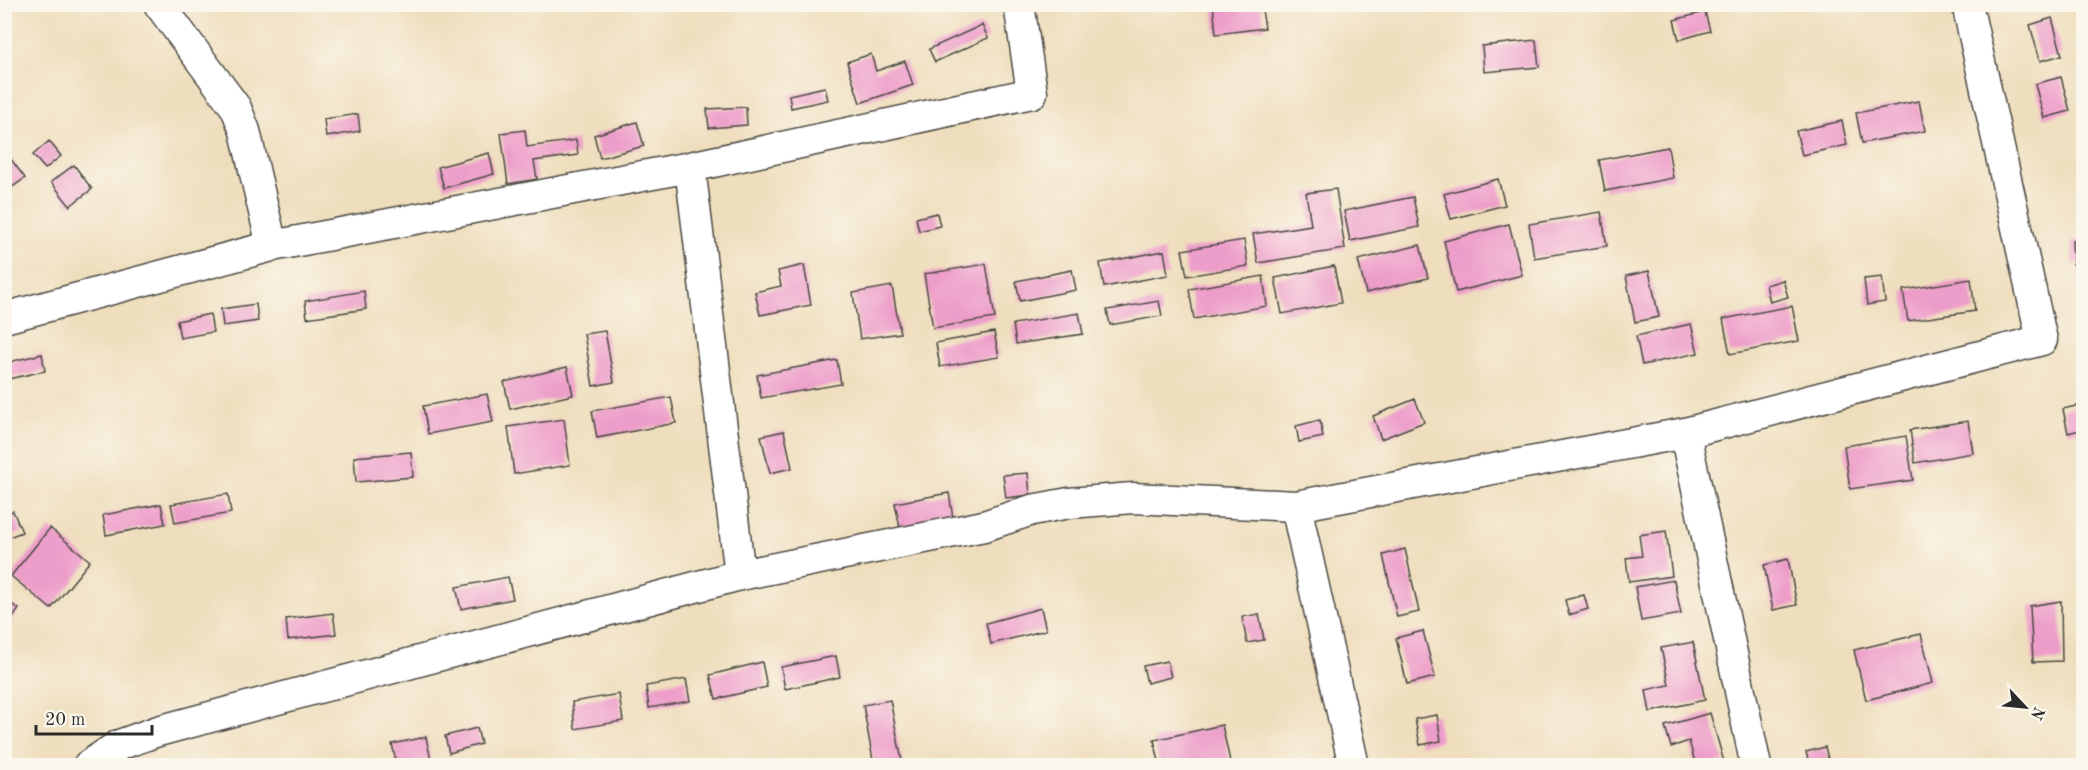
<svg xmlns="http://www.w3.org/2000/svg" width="2088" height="770" font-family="'Old Standard TT',serif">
  <rect width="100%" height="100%" fill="#fbf7ec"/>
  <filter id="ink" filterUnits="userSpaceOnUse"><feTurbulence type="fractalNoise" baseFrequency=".0167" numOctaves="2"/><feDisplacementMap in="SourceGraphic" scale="12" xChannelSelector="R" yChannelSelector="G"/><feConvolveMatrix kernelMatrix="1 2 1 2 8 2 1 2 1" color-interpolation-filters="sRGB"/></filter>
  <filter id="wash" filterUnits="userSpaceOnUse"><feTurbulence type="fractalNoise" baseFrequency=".008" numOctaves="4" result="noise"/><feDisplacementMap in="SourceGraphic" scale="24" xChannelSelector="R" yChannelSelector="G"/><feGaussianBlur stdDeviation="1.35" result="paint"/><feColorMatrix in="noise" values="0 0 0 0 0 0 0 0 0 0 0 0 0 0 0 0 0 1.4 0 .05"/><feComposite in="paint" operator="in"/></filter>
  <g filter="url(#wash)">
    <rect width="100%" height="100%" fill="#efdebd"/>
    <g id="blocks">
      <path fill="#ed9dc9" d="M 1213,4 L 1261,4 L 1265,28 L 1216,34 Z
        M 1705,12 L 1710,31 L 1679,40 L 1674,20 Z
        M 2052,18 L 2062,55 L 2040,61 L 2030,25 Z
        M 982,25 L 988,38 L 935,62 L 929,49 Z
        M 1536,40 L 1539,67 L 1484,72 L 1482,46 Z
        M 871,54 L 876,71 L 905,61 L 913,85 L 860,103 L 847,62 Z
        M 2061,77 L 2070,111 L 2044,118 L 2035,84 Z
        M 825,87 L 828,100 L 791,108 L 789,95 Z
        M 1919,101 L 1925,131 L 1862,143 L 1856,113 Z
        M 746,107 L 747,125 L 709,128 L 707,109 Z
        M 358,114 L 360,131 L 326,137 L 324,119 Z
        M 1842,121 L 1847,145 L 1802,155 L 1796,131 Z
        M 637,122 L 644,146 L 600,158 L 594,135 Z
        M 525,130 L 527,147 L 576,140 L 578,155 L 534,161 L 537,179 L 508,184 L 501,133 Z
        M 49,141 L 61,156 L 45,169 L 33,155 Z
        M 1668,147 L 1673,178 L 1605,191 L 1599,160 Z
        M 4,150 L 25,178 L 4,193 Z
        M 489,153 L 494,174 L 444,188 L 438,167 Z
        M 74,165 L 92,189 L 70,206 L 51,182 Z
        M 1498,179 L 1505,205 L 1451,219 L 1444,194 Z
        M 1336,189 L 1345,249 L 1258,263 L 1253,234 L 1311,225 L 1306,193 Z
        M 1413,197 L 1419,227 L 1350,241 L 1344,211 Z
        M 1601,212 L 1607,246 L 1534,258 L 1529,224 Z
        M 937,213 L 940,226 L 919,231 L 916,218 Z
        M 1509,224 L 1522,275 L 1456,292 L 1444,241 Z
        M 1244,240 L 1248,266 L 1187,276 L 1182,250 Z
        M 2084,240 L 2084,263 L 2073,264 L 2072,241 Z
        M 1420,245 L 1428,278 L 1366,293 L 1358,260 Z
        M 1164,251 L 1168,275 L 1104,287 L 1100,263 Z
        M 986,264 L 995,318 L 933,328 L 924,274 Z
        M 804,265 L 811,305 L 760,315 L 755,292 L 781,286 L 778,271 Z
        M 1334,266 L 1341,303 L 1282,314 L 1275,278 Z
        M 1072,270 L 1076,290 L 1020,301 L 1016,281 Z
        M 1649,271 L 1659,317 L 1635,322 L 1626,276 Z
        M 1263,276 L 1267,306 L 1194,319 L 1189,289 Z
        M 1882,277 L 1885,302 L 1867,305 L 1864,279 Z
        M 1971,279 L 1975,311 L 1908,321 L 1903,290 Z
        M 1783,280 L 1788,297 L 1770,302 L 1766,285 Z
        M 892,286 L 900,333 L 860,339 L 853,293 Z
        M 364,291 L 366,309 L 307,318 L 305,301 Z
        M 1159,301 L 1162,316 L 1110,325 L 1107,310 Z
        M 256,304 L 258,321 L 223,326 L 221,309 Z
        M 1792,306 L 1799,341 L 1730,354 L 1723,319 Z
        M 1079,313 L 1083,334 L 1016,344 L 1013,324 Z
        M 210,314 L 213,332 L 180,338 L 177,321 Z
        M 1691,324 L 1698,353 L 1642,365 L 1636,336 Z
        M 605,331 L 614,382 L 593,386 L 584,334 Z
        M 994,332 L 999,357 L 940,367 L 936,343 Z
        M 42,354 L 45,371 L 8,379 L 5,363 Z
        M 837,360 L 841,384 L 761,398 L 757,375 Z
        M 567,367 L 573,395 L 510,409 L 504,382 Z
        M 487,394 L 493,422 L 428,434 L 423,406 Z
        M 671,397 L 676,423 L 597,438 L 592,411 Z
        M 1415,399 L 1424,422 L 1381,439 L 1373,416 Z
        M 2084,404 L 2084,429 L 2068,433 L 2063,409 Z
        M 564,419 L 570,465 L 514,474 L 508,427 Z
        M 1320,420 L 1323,437 L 1299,442 L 1296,426 Z
        M 1968,421 L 1973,453 L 1915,463 L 1910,430 Z
        M 784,431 L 792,468 L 770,473 L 761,436 Z
        M 1906,436 L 1913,480 L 1850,489 L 1844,446 Z
        M 411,452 L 413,477 L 356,482 L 354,457 Z
        M 1028,473 L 1030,495 L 1006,498 L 1003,475 Z
        M 949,493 L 953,518 L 900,528 L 895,503 Z
        M 228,494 L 231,513 L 175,523 L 171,504 Z
        M 161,504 L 165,524 L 106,535 L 103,515 Z
        M 13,511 L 22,532 L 4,539 L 4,514 Z
        M 50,528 L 90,561 L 51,609 L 11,576 Z
        M 1666,531 L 1672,576 L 1629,582 L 1626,558 L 1642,556 L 1639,535 Z
        M 1405,549 L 1419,612 L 1397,617 L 1383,555 Z
        M 1788,559 L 1797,605 L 1773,610 L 1764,565 Z
        M 508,577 L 513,599 L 461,609 L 456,587 Z
        M 1674,580 L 1681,614 L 1641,621 L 1635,587 Z
        M 1584,595 L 1588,609 L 1569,615 L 1565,600 Z
        M 4,599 L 19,609 L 4,631 Z
        M 2061,601 L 2062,661 L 2033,662 L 2030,606 Z
        M 1041,608 L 1046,630 L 991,644 L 986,623 Z
        M 333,613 L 336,634 L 288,640 L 286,619 Z
        M 1259,614 L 1264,640 L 1247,643 L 1242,617 Z
        M 1423,631 L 1435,677 L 1407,684 L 1396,638 Z
        M 1921,634 L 1933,683 L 1866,700 L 1854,650 Z
        M 1693,642 L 1705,700 L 1650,712 L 1646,690 L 1669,685 L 1661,648 Z
        M 836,656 L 840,677 L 785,689 L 781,667 Z
        M 1167,661 L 1171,677 L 1147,683 L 1143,666 Z
        M 762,662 L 767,687 L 716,699 L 710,675 Z
        M 686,679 L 690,701 L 649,708 L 646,686 Z
        M 619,694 L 623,721 L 575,729 L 572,702 Z
        M 890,700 L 903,766 L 874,766 L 863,705 Z
        M 1710,713 L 1724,762 L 1696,766 L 1689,741 L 1671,747 L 1665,726 Z
        M 1437,715 L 1441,741 L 1420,745 L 1415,719 Z
        M 1222,725 L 1231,766 L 1160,766 L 1154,740 Z
        M 477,728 L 481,744 L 449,753 L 445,736 Z
        M 426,737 L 431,760 L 397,766 L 392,744 Z
        M 1825,747 L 1830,766 L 1810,766 L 1806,752 Z"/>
    </g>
  </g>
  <g filter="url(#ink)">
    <use href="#blocks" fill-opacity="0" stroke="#484641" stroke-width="1.5"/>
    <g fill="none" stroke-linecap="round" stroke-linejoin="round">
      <g stroke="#484641" stroke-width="33">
        <path id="minor" d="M 159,4 L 236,108 L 245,131 L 272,246
          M 690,167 L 740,575
          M 4,318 L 272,246 L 690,167 L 1032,93 L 1019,4
          M 1685,433 L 1756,766
          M 1296,506 L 1354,766
          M 88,766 L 119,745 L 158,731 L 740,575 L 984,526 L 1032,510 L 1069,503 L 1133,498 L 1296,506 L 1685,433 L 2042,340 L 1967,4"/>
      </g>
      <use href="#minor" stroke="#fff" stroke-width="30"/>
    </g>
  </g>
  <rect width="2088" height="770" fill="none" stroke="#fbf7ec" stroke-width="24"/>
  <g transform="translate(2025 707) rotate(116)" stroke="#fbf7ec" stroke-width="4.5" paint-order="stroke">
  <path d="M0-4.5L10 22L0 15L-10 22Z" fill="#2b2b2b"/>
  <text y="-9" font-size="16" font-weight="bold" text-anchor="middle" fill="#2b2b2b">N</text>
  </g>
  <path d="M36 725v9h116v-9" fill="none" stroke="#2b2b2b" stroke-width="3"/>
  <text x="45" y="725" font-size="18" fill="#2b2b2b" stroke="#fbf7ec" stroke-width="4.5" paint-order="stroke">20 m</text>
</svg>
